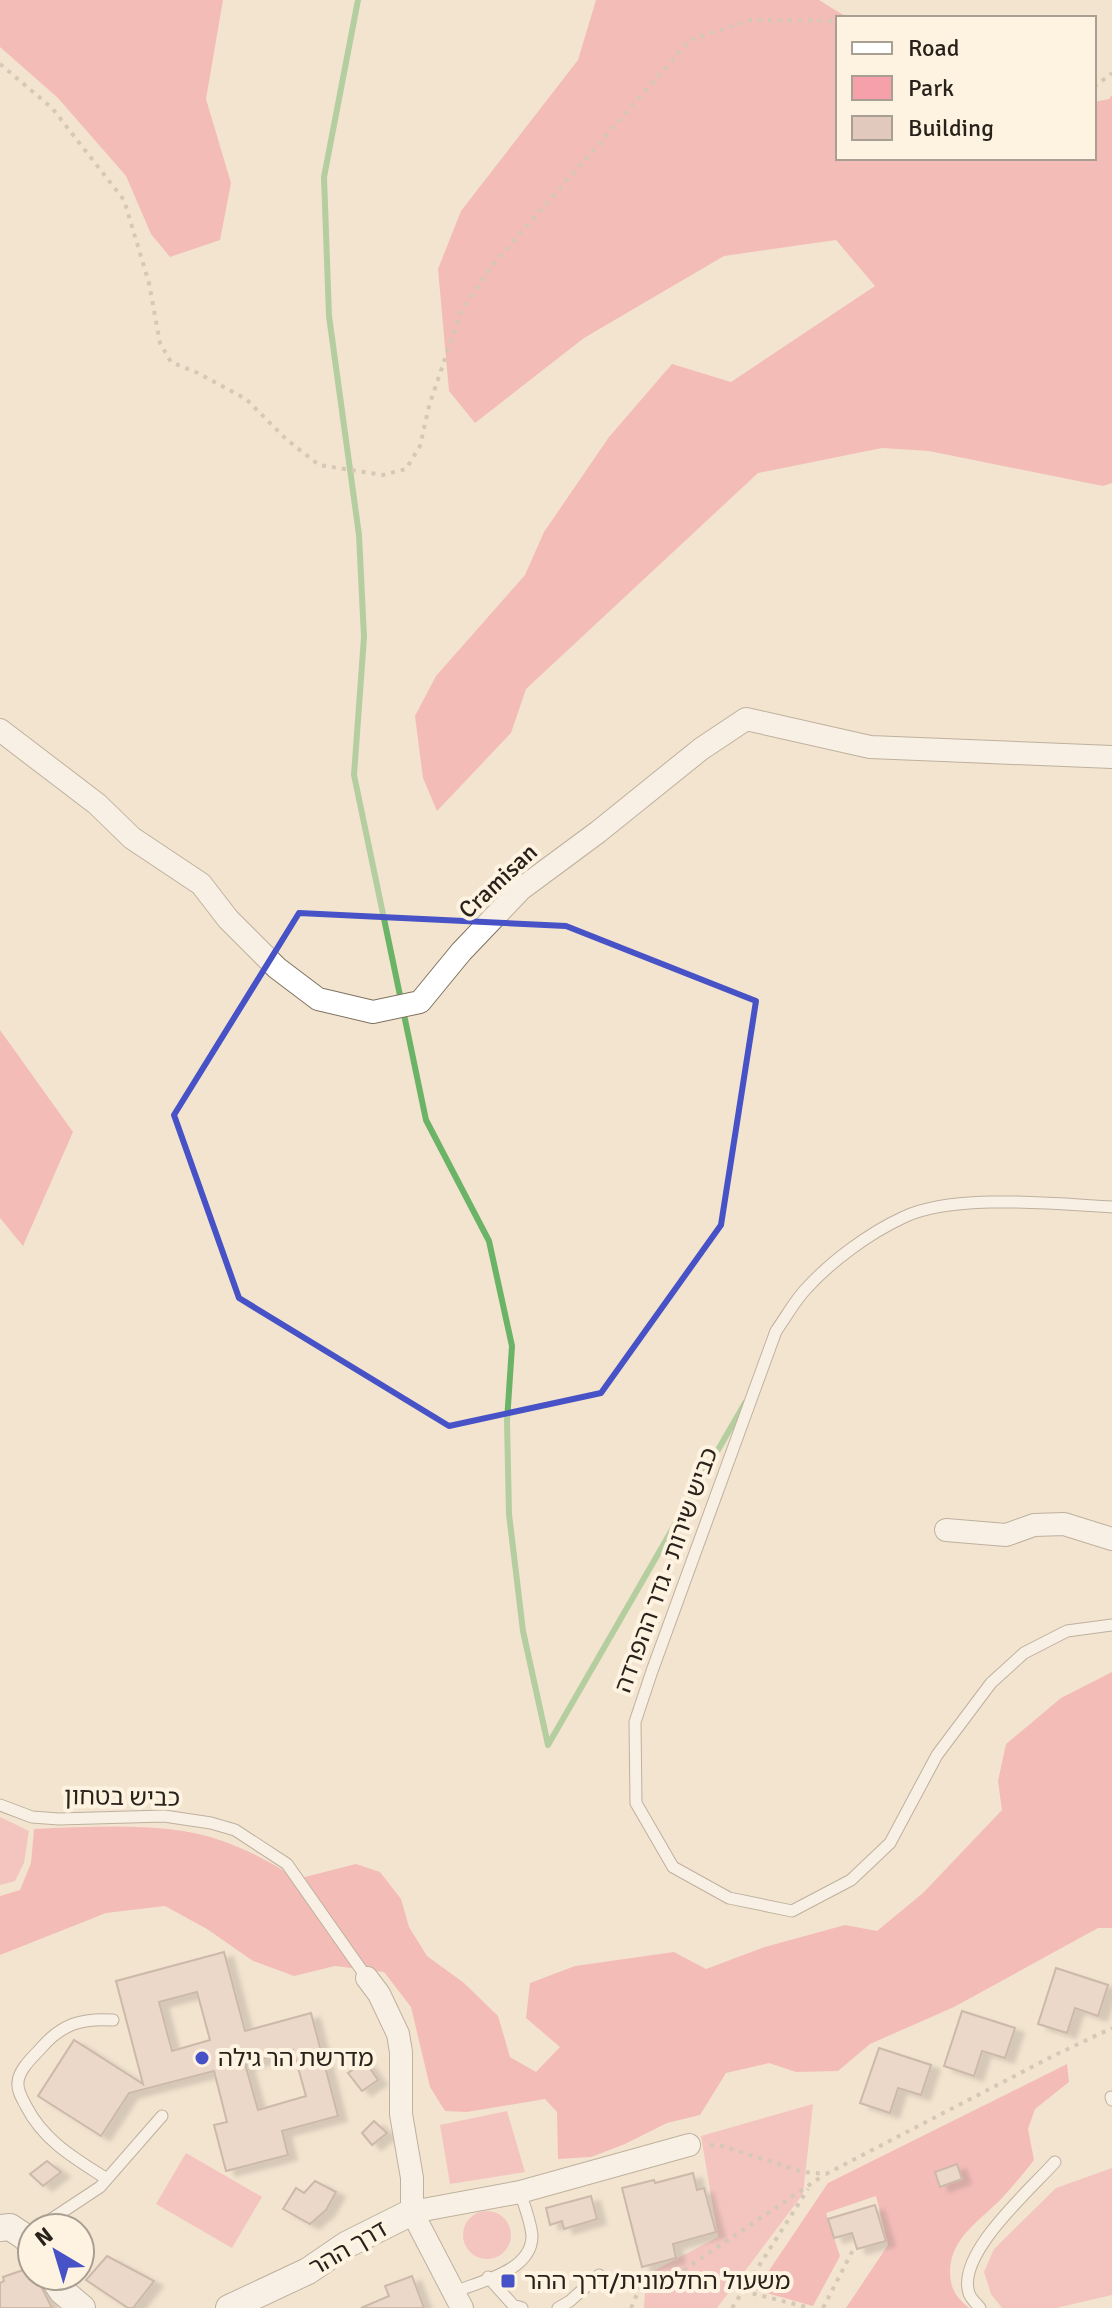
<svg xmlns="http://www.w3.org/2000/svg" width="1112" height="2308" font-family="Signika,'Noto Sans Hebrew',sans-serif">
  <defs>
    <filter id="shadow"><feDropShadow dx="9" dy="5" stdDeviation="2" flood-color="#0004"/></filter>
  </defs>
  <rect width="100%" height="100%" fill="#f3e4cf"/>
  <path fill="#f5a0aa" d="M 0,1817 L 29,1831 L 24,1863 L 15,1881 L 0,1885 Z
    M 813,2104 L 803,2194 L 717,2308 L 644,2308 L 646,2275 L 718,2237 L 701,2136 Z
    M 507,2111 L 525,2172 L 450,2184 L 440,2125 Z
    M 186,2153 L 262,2197 L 232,2248 L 156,2204 Z
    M 1112,2168 L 1112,2295 L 1056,2308 L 1002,2308 L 991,2294 L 984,2272 L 994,2249 L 1056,2188 Z
    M463 2235a24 24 0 1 1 48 0a24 24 0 1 1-48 0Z"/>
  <path fill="#f68c9a" d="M 0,0 L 223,0 L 206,99 L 231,183 L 220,240 L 170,257 L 151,234 L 126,176 L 58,98 L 0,47 Z
    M 596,0 L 819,0 L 848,18 L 838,18 L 838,158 L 1094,158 L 1094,102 L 1109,99 L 1112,95 L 1112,483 L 1103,486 L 929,451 L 882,448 L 758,473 L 526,689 L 511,733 L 437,811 L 423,778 L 415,716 L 436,676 L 525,575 L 544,532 L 609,437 L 672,364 L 731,382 L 875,286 L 836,240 L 724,256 L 584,338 L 475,423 L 449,391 L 438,269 L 461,211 L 578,60 Z
    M 0,1030 L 73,1132 L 23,1246 L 0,1218 Z
    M 1112,1672 L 1112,1928 L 1098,1928 L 954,2007 L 870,2044 L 838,2071 L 796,2072 L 769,2063 L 726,2073 L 700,2115 L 667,2123 L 625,2144 L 591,2157 L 558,2159 L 557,2112 L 545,2099 L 467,2112 L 445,2111 L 430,2087 L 411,2007 L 384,1972 L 335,1966 L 294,1976 L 253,1961 L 207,1929 L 165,1906 L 106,1913 L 0,1955 L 0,1896 L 20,1890 L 31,1863 L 34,1829 C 83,1827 135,1824 183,1831 C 224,1837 263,1857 297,1879 L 356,1864 L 380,1872 L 401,1899 L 409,1927 L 427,1956 L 464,1983 L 498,2016 L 510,2057 L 536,2072 L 560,2047 L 526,2018 L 530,1983 L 575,1966 L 674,1952 L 706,1969 L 765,1947 L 845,1925 L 877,1931 L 923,1893 L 1002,1810 L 998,1781 L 1006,1744 L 1061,1698 Z
    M 1067,2064 L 1069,2082 L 1035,2109 L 1028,2129 L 1034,2160 C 1024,2173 1013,2186 1002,2198 C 980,2221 951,2237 950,2271 C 950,2289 956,2297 969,2308 L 846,2308 L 888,2245 L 876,2196 L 826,2213 L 840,2256 L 813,2306 L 756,2290 L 828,2183 Z"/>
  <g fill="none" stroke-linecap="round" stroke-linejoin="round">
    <path stroke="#6bb367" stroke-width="6" d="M 358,0 L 324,177 L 329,316 L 359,535 L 364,637 L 354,775 L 426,1120 L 489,1241 L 512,1346 L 507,1421 L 509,1514 L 523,1631 L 548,1745 L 745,1403"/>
  </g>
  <path fill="#e2c9be" stroke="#9d857b" stroke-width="2" fill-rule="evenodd" filter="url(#shadow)" d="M 224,1952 L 245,2031 L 311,2013 L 338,2116 L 282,2131 L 288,2155 L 226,2171 L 214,2125 L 227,2122 L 214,2071 L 129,2093 L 101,2136 L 38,2096 L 74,2040 L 143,2084 L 116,1981 ZM 197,1992 L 210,2040 L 172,2051 L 159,2002 ZM 293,2050 L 306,2096 L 258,2110 L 245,2064 Z
    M 1056,1968 L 1108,1985 L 1098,2016 L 1075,2008 L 1067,2033 L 1038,2024 Z
    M 962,2011 L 1015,2028 L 1005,2058 L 982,2051 L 974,2076 L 944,2066 Z
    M 879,2048 L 931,2065 L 921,2095 L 898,2088 L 890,2113 L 860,2103 Z
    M 365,2061 L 378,2080 L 362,2091 L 348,2073 Z
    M 374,2121 L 387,2133 L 372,2145 L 362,2133 Z
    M 47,2161 L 61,2172 L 43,2186 L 30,2174 Z
    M 957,2164 L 962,2179 L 940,2187 L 935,2172 Z
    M 693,2173 L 697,2190 L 704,2188 L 716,2232 L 673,2244 L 676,2258 L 642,2267 L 622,2188 L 654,2180 L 655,2183 Z
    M 315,2181 L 336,2192 L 326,2210 L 310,2224 L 283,2209 L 296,2188 L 304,2193 Z
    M 591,2196 L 597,2219 L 564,2229 L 562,2221 L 550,2225 L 546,2208 Z
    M 875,2205 L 886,2241 L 857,2249 L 852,2233 L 834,2238 L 828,2219 Z
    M 107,2256 L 154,2281 L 133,2308 L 128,2308 L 86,2280 Z
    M 32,2267 L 32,2276 L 36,2276 L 52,2308 L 0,2308 L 0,2283 L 4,2281 L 3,2277 Z
    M 412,2276 L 424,2308 L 361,2308 L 389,2296 L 385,2286 Z"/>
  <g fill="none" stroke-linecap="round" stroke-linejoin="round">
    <g stroke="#7f7360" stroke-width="13">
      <path id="service" d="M 1112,1207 C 1055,1204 955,1193 904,1217 C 869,1233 830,1262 805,1290 C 794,1302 786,1317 776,1331 L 652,1671 L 635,1722 L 636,1803 L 673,1867 L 729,1898 L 792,1911 L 851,1880 L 890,1843 L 937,1755 L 991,1683 L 1024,1653 L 1067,1631 L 1112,1625
        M 0,1805 L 32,1817 L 59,1819 L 164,1816 L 211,1823 L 235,1830 L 287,1864 L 367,1978
        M 1111,2097 L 1112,2100
        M 107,2179 C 74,2158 44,2141 26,2106 C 22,2098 17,2091 18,2082 C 19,2069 33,2057 42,2047 C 62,2024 82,2018 113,2020
        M 38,2228 L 100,2187 L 162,2116
        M 488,2277 L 513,2305 L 522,2308
        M 454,2292 C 481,2281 532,2271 532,2236 C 531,2222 524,2205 520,2192
        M 558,2308 L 570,2301 L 599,2275
        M 980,2308 C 977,2304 970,2298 969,2293 C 956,2254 1031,2189 1055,2162"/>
    </g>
    <g stroke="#7f7360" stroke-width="24">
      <path id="minor" d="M 0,730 L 97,804 L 132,838 L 201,884 L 228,919 L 277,968 L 318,999 L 373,1012 L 420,1002 L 461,952 L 521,889 L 598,832 L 701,749 L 746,719 L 870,747 L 1112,757
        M 946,1530 L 1006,1535 L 1034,1525 L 1064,1524 L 1112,1539
        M 367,1978 L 379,1994 L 398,2034 L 401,2052 L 401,2114 L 412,2178 L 412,2212 L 462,2308
        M 412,2212 L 520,2192 L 689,2145"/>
    </g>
    <g stroke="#7f7360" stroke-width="28">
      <path id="tertiary" d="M 0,2228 L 10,2227 L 25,2237 L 32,2246
        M 52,2276 L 62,2291 L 82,2308
        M 229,2308 L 308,2271 L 346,2245 L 412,2212"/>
    </g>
    <path stroke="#b3a797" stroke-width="4" stroke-dasharray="4 6" stroke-linecap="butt" d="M 0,64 L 52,108 L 124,200 L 149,283 L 160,343 L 171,362 L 198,373 L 246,399 L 286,439 L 319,465 L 383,475 L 406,469 L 420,446 L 429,406 L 461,311 L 490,268 L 690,40 L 751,20 L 838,21
      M 1094,87 L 1112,73
      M 710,2145 L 722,2146 L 803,2172 L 826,2174 L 1055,2055 L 1112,2028
      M 743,2291 L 810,2308
      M 631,2308 L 640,2287 L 675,2276 L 824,2175
      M 732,2308 L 808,2189
      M 823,2308 L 855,2246"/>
    <use href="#service" stroke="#fff" stroke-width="11"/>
    <use href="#minor" stroke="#fff" stroke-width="22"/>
    <use href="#tertiary" stroke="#fff" stroke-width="26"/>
  </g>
  <path d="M0 0H1112V2308H0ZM 299,913 L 566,926 L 756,1001 L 721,1225 L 601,1393 L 449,1426 L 239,1298 L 174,1115 Z" fill="#f3e4cf" fill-opacity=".55" fill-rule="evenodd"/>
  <path fill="none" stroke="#4752c7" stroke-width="6" stroke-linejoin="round" d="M 299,913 L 566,926 L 756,1001 L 721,1225 L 601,1393 L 449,1426 L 239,1298 L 174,1115 Z"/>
  <g fill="#4752c7" stroke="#fef2e1" stroke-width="3">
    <circle cx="202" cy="2058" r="8"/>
    <rect x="500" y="2273" width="16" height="16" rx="4"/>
  </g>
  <g text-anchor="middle" stroke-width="8" stroke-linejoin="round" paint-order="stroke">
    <g font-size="24" fill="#28221b" stroke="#fef2e1">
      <text transform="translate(498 881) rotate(-43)" y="8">Cramisan</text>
      <text transform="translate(666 1570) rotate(-70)" y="8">כביש שירות - גדר ההפרדה</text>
      <text transform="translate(122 1797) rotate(1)" y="8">כביש בטחון</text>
      <text transform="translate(348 2248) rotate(-30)" y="8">דרך ההר</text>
    </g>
    <g font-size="24" fill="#28221b" stroke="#fef2e1" text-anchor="start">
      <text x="218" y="2066">מדרשת הר גילה</text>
      <text x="524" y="2289">משעול החלמונית/דרך ההר</text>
    </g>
  </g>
  <rect x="836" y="16" width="260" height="144" fill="#fef2e1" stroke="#a89f92" stroke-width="2"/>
  <rect x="852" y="42" width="40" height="12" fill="#ffffff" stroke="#a89f92" stroke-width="2"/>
  <text x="908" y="56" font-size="24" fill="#28221b">Road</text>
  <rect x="852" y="76" width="40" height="24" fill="#f5a0aa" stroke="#a89f92" stroke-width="2"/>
  <text x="908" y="96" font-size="24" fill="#28221b">Park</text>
  <rect x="852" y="116" width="40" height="24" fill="#e2c9be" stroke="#a89f92" stroke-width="2"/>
  <text x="908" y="136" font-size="24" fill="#28221b">Building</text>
  <g transform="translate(56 2252) rotate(322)"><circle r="38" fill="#fef2e1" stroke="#a89f92" stroke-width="2"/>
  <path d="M0-6L14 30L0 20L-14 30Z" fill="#4752c7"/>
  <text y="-12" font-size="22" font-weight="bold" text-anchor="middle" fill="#28221b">N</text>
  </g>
</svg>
